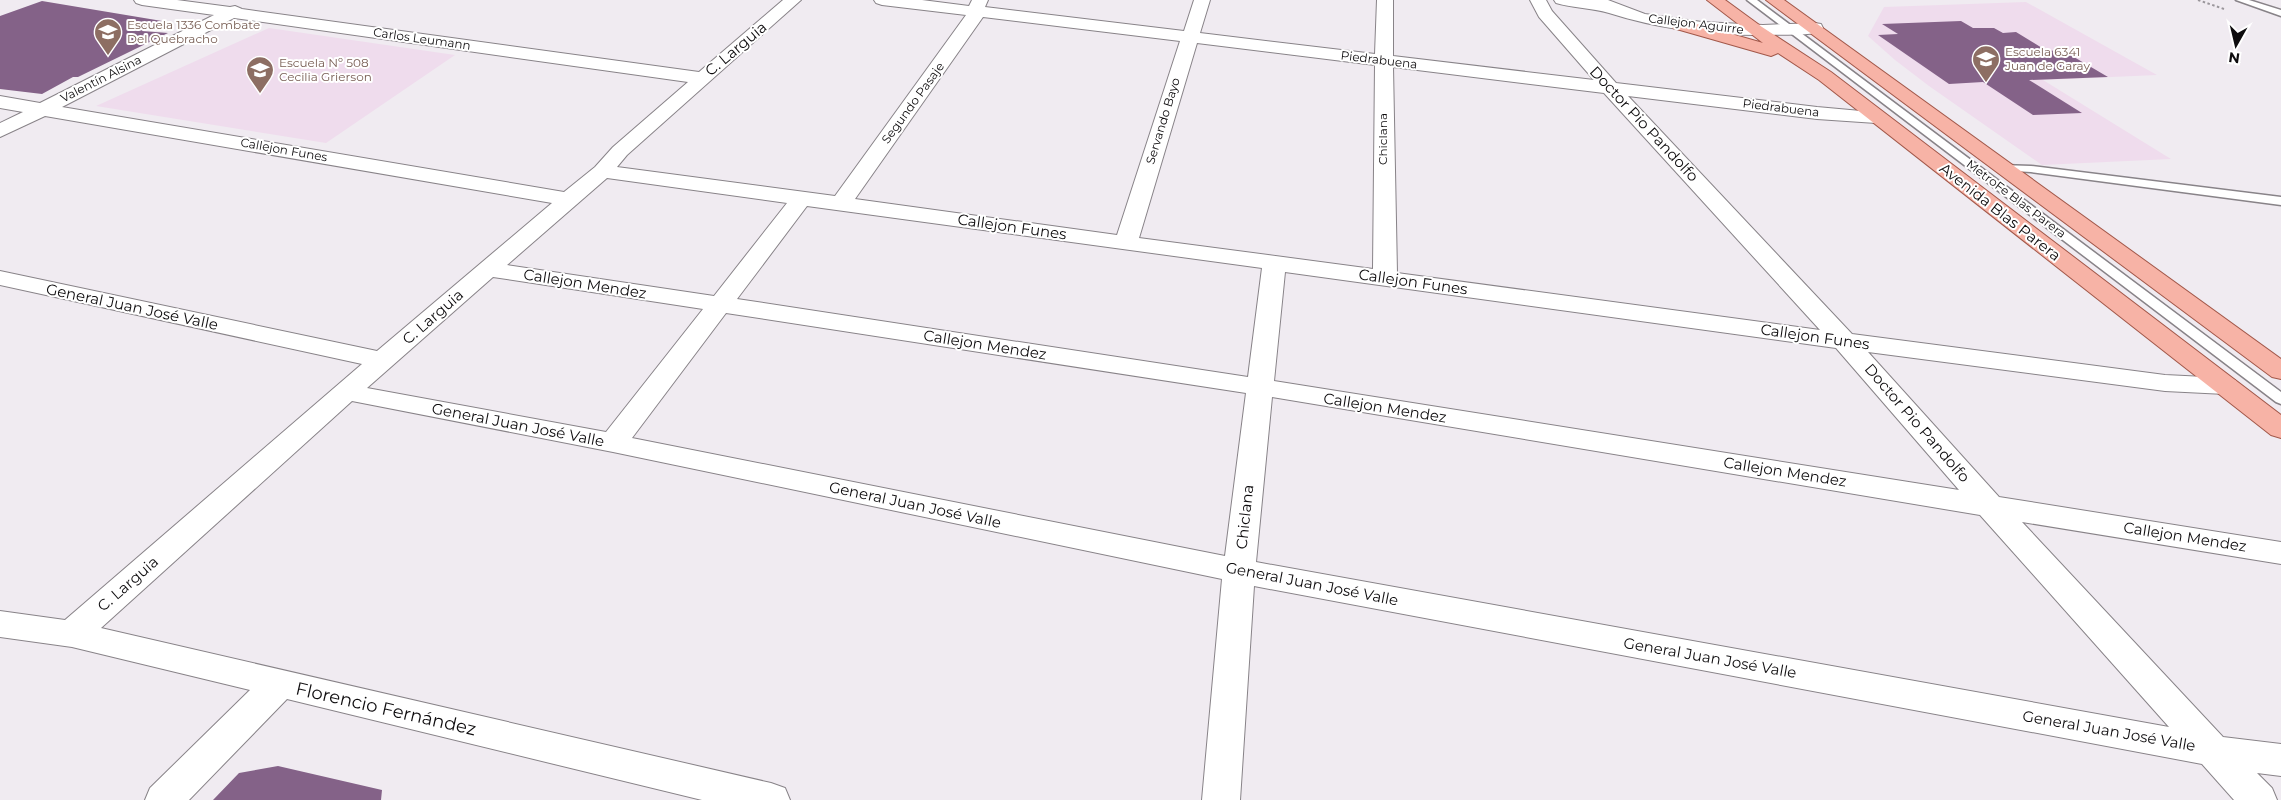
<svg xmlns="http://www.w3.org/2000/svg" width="2281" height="800" font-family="Montserrat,sans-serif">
  <rect width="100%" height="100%" fill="#f0ebf1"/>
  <path fill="#efdced" d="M 2026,2 L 2157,75 L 2043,80 L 2171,159 L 2042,165 L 1929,86 L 1895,60 L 1868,36 L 1884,7 Z
    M 269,28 L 455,55 L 326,143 L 96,106 Z"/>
  <path fill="#846288" d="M 42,1 L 162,21 L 142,31 L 168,33 L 78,77 L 73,77 L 42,94 L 0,89 L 0,16 Z
    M 1961,21 L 1973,28 L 1994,28 L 2003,33 L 2016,32 L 2047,51 L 2062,50 L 2108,77 L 2029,80 L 2082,113 L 2033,115 L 1983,82 L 1949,84 L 1878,35 L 1898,34 L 1882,24 Z
    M 278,766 L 382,790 L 381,800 L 213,800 L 239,773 Z"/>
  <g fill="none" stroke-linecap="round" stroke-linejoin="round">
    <g stroke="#888388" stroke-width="3">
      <path id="service" d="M 1747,0 L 1757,0 L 2281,392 L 2281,404 L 2276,402 Z
        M 2236,0 L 2249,0 L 2281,10 L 2281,16 Z
        M 2001,165 L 2031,166 L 2281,197 L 2281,205 L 2031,172 L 1997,170 L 1995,168 L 1997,166 Z"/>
    </g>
    <g stroke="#888388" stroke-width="2">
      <path id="minor" d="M 134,0 L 177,0 L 230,7 L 235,6 L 242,9 L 699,72 L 783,0 L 801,0 L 627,155 L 617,167 L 835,196 L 966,15 L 882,5 L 876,3 L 874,0 L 922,0 L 969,6 L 972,0 L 988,0 L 985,7 L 1184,31 L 1194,0 L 1210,0 L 1200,33 L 1375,54 L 1377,0 L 1393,0 L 1393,56 L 1594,80 L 1539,17 L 1530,0 L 1546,0 L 1552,11 L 1616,83 L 1817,107 L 1883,113 L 1886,117 L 1883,121 L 1876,123 L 1817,119 L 1628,96 L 1852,334 L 2165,375 L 2225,378 L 2235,380 L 2239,386 L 2235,392 L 2225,394 L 2165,391 L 1868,352 L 1999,497 L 2281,542 L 2281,564 L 2022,522 L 2223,737 L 2281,744 L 2281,776 L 2257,773 L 2272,788 L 2277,800 L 2234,800 L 2202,764 L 1254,586 L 1240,800 L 1202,800 L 1222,579 L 613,452 L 352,401 L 101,628 L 771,783 L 785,788 L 790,800 L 702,800 L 287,699 L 189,800 L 145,800 L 150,788 L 250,690 L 72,647 L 0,637 L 0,611 L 65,620 L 362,364 L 0,285 L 0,271 L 377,351 L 552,203 L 45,116 L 0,137 L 0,123 L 23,112 L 0,108 L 0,96 L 40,103 L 214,15 L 142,5 L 136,3 ZM 983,17 L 1180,41 L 1117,235 L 855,199 ZM 234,18 L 688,82 L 613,147 L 595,167 L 564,192 L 62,107 ZM 1197,43 L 1375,65 L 1373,269 L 1139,238 ZM 1393,67 L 1604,93 L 1820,330 L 1397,273 ZM 607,178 L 787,203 L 714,296 L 507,265 ZM 807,206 L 1262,268 L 1248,377 L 737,299 ZM 1285,272 L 1836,348 L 1959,490 L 1274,381 ZM 493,277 L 703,309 L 606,432 L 367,388 ZM 726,313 L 1246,393 L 1225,556 L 632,438 ZM 1272,397 L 1980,515 L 2169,727 L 1256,562 Z
        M 1554,0 L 1608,0 L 1645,14 L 1702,22 L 1763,25 L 1815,23 L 1821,24 L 1823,28 L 1821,32 C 1805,36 1788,34 1771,35 C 1716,36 1662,30 1609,13 C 1592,8 1573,8 1556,3 Z"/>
    </g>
    <g stroke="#a2584a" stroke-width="2">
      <path id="primary" d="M 1707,0 L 1725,0 L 1762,27 L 1831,72 L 2281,415 L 2281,438 L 2271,435 L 1819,80 L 1778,53 L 1771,56 L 1673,28 L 1671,24 L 1673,20 L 1679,19 L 1763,43 Z
        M 1766,0 L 1784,0 L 2281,359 L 2281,379 L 2272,377 Z"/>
    </g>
    <path stroke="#9a969b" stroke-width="2" stroke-dasharray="2.5 2.5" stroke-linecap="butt" d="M 2198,0 L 2224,9"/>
    <use href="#service" fill="#fff" fill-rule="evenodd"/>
    <use href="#minor" fill="#fff" fill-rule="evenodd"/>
    <use href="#primary" fill="#f7b3a6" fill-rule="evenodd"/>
  </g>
  <defs>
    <g id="school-pin" transform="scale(1.4375)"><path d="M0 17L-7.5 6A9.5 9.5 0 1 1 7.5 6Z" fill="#8d6e63" stroke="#fff"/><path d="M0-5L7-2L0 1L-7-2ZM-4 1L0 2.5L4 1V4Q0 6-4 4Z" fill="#fff"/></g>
  </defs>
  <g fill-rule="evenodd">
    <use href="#school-pin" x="108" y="32"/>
    <use href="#school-pin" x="1986" y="59"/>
    <use href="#school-pin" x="260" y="70"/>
  </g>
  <g text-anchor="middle" stroke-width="4" stroke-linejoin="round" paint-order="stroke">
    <g font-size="12" fill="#0e0c0e" stroke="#fff">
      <text transform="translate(1696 24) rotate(7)" y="4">Callejon Aguirre</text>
      <text transform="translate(422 39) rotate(8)" y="4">Carlos Leumann</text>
      <text transform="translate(1379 60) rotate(7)" y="4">Piedrabuena</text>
      <text transform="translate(101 79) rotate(-27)" y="4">Valentín Alsina</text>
      <text transform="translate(913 103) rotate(-54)" y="4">Segundo Pasaje</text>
      <text transform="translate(1781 108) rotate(7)" y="4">Piedrabuena</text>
      <text transform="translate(1163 121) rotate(-73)" y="4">Servando Bayo</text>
      <text transform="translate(1383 139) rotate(-90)" y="4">Chiclana</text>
      <text transform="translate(284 150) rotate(10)" y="4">Callejon Funes</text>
      <text transform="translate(2016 199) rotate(37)" y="4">MetroFe Blas Parera</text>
    </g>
    <g font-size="12" fill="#785e54" stroke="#fff" text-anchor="start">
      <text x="127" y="29">Escuela 1336 Combate<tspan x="127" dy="14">Del Quebracho</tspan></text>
      <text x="2005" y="56">Escuela 6341<tspan x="2005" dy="14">Juan de Garay</tspan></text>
      <text x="279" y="67">Escuela Nº 508<tspan x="279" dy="14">Cecilia Grierson</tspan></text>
    </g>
    <g font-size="15" fill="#0e0c0e" stroke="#fff">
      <text transform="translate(736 49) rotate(-40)" y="5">C. Larguia</text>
      <text transform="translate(1644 124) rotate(47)" y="5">Doctor Pio Pandolfo</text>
      <text transform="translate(2000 212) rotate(38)" y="5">Avenida Blas Parera</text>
      <text transform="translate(1012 227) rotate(8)" y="5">Callejon Funes</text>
      <text transform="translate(1413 282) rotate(8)" y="5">Callejon Funes</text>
      <text transform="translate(585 284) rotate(9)" y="5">Callejon Mendez</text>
      <text transform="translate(132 307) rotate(12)" y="5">General Juan José Valle</text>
      <text transform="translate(433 317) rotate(-41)" y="5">C. Larguia</text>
      <text transform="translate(1815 337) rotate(8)" y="5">Callejon Funes</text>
      <text transform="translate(985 345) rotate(9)" y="5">Callejon Mendez</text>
      <text transform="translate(1385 408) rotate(9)" y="5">Callejon Mendez</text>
      <text transform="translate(1917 423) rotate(49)" y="5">Doctor Pio Pandolfo</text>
      <text transform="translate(518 425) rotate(11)" y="5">General Juan José Valle</text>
      <text transform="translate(1785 472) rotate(9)" y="5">Callejon Mendez</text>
      <text transform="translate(915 505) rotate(12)" y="5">General Juan José Valle</text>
      <text transform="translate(1245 517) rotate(-84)" y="5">Chiclana</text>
      <text transform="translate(2185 537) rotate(9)" y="5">Callejon Mendez</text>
      <text transform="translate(128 584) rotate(-41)" y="5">C. Larguia</text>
      <text transform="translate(1312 584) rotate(11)" y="5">General Juan José Valle</text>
      <text transform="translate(1710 658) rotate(10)" y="5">General Juan José Valle</text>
      <text transform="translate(2109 731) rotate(10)" y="5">General Juan José Valle</text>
    </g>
    <g font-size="18" fill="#0e0c0e" stroke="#fff">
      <text transform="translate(386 709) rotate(13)" y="6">Florencio Fernández</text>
    </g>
  </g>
  <g transform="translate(2236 45) rotate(188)" stroke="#ffffff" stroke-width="4" paint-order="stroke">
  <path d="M0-4L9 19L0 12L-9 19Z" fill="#0e0c0e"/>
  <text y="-8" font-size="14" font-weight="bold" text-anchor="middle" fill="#0e0c0e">N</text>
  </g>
</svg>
